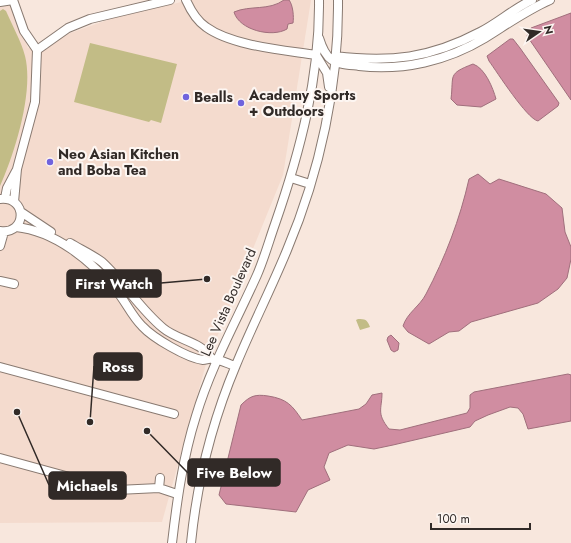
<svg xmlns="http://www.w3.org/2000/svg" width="571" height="543" font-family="Jost,sans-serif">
  <rect width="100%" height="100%" fill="#f8e7dd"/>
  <path fill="#f4dbce" d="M 190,0 L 311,0 L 283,175 L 206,364 L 162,522 L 0,523 L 0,5 L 11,3 L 28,48 L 113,18 Z"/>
  <path fill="#c2bc86" d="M 3,9 L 6,11 C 12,25 21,41 25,56 C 34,91 15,153 0,186 L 0,11 Z
    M 90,43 L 177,64 L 161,123 L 151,120 L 149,122 L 74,102 Z
    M 358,319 C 365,319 367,319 370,327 L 360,330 L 356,320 Z"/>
  <path fill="#d08da1" stroke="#a06f7c" d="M 284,0 L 289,0 C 293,5 294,17 293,23 L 288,24 L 287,29 C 272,38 239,30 234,12 C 250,5 269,11 284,0 Z
    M 571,13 L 571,100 L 527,36 L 531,28 Z
    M 510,39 L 513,39 L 520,48 L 559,103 L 558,106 L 538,121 C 527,119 497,72 489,61 L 487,56 Z
    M 473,64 C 485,68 493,88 496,99 L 481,107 L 457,105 L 451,99 C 454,75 447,74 473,64 Z
    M 478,174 L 490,184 L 499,179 L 546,194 L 562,208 L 565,232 L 571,247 L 571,259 L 567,278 L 558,289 L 538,303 L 471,322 L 459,331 L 449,332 L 429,344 L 408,332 L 403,326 C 407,313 420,306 426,294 C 445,258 460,219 469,179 Z
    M 391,335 L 399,343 L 398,350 L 394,352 L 391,350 L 387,340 L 388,337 Z
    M 568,374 L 571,375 L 571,421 L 528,429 L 523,414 L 518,408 L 510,407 L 488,415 L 475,421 L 470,427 L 393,445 L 374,449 L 348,445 L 329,453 L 324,467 L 330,480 L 308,490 L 296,512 L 226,504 L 219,495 L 241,405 C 250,396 255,394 268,396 C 287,399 292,405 302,420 L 359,409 L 366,404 L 372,395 L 382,393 C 382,409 376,413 389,429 L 400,430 L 467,413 L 470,408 L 470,395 L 474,392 Z"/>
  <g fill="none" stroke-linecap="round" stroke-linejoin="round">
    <g stroke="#897a71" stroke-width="10">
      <path id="minor" d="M 13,0 L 24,31 L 37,50
        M 186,0 C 190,9 197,21 206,27 C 232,46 284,50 316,55 L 327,73 L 329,87
        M 0,2 L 13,0
        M 319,38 C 327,64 335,63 359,66 C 403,71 447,61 485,38 C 506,25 527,10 550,0
        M 37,50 L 68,28 L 90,19 L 170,0
        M 335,56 C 390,63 431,58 480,32 C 498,23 513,9 532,0
        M 291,178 L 310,184
        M 5,198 L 7,188 L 16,171
        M 0,199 C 28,196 27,235 0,231
        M 14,202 L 17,169 L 35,102 L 37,50
        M 21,212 L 51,232
        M 16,227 C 55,231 90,260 115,289 C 125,300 131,315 142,326 C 153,338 187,358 203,360 C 206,360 209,358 212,359 C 220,359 228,364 235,366
        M 70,243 C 80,249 93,255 102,262 C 124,282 140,309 163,328 C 177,340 202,342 211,358
        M 0,246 L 4,232
        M 0,281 L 14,284
        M 0,367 L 174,414
        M 0,458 L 117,490 L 159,488
        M 160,478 L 159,488 L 177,494
        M 172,543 C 177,500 183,457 196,416 C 211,366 236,322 257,275 C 264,259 269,241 275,224 C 300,152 320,77 319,0
        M 191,543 C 197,482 212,422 236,365 C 252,326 271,289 287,250 C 320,172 339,84 338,0"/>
    </g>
    <use href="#minor" stroke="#fff" stroke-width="8"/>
  </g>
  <g fill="#7063dd" stroke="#fdf6f2" stroke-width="1.5">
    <circle cx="186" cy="97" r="4"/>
    <circle cx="241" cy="103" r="4"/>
    <circle cx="50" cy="162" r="4"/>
  </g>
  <g text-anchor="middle" stroke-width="4" stroke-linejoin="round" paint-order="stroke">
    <g font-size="14" font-weight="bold" fill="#312a27" stroke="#fdf6f2" text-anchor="start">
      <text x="249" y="100">Academy Sports<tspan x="249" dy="16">+ Outdoors</tspan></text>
      <text x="194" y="102">Bealls</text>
      <text x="58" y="159">Neo Asian Kitchen<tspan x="58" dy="16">and Boba Tea</tspan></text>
    </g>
    <g font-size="14" fill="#312a27" stroke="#fdf6f2">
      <text transform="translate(228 302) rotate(-66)" y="5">Lee Vista Boulevard</text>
    </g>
  </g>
  <path fill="none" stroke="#312a27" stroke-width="1.5" d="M207 279L161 283M90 422L94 366M147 431L188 473M17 412L49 485"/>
  <g fill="#312a27" stroke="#fdf6f2" stroke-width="1.5">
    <circle cx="207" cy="279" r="4"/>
    <circle cx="90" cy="422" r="4"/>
    <circle cx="147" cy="431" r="4"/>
    <circle cx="17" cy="412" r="4"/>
  </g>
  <g fill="#312a27" stroke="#312a27" stroke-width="1.5">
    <rect x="67" y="270" width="94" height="27" rx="4"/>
    <rect x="94" y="353" width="48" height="27" rx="4"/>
    <rect x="188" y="459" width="92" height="27" rx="4"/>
    <rect x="49" y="472" width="77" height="27" rx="4"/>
  </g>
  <g font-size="15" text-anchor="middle" font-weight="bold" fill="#fff">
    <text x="114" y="289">First Watch</text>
    <text x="118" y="372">Ross</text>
    <text x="234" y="478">Five Below</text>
    <text x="87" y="491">Michaels</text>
  </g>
  <g transform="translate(539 32) rotate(77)" stroke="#fdf6f2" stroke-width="3" paint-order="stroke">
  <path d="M0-3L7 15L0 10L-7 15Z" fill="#312a27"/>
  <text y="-6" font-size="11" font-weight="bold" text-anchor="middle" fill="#312a27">N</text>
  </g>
  <path d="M431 523v6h99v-6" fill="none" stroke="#312a27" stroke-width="2"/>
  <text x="437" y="523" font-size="12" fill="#312a27" stroke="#fdf6f2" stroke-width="3" paint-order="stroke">100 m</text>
</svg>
